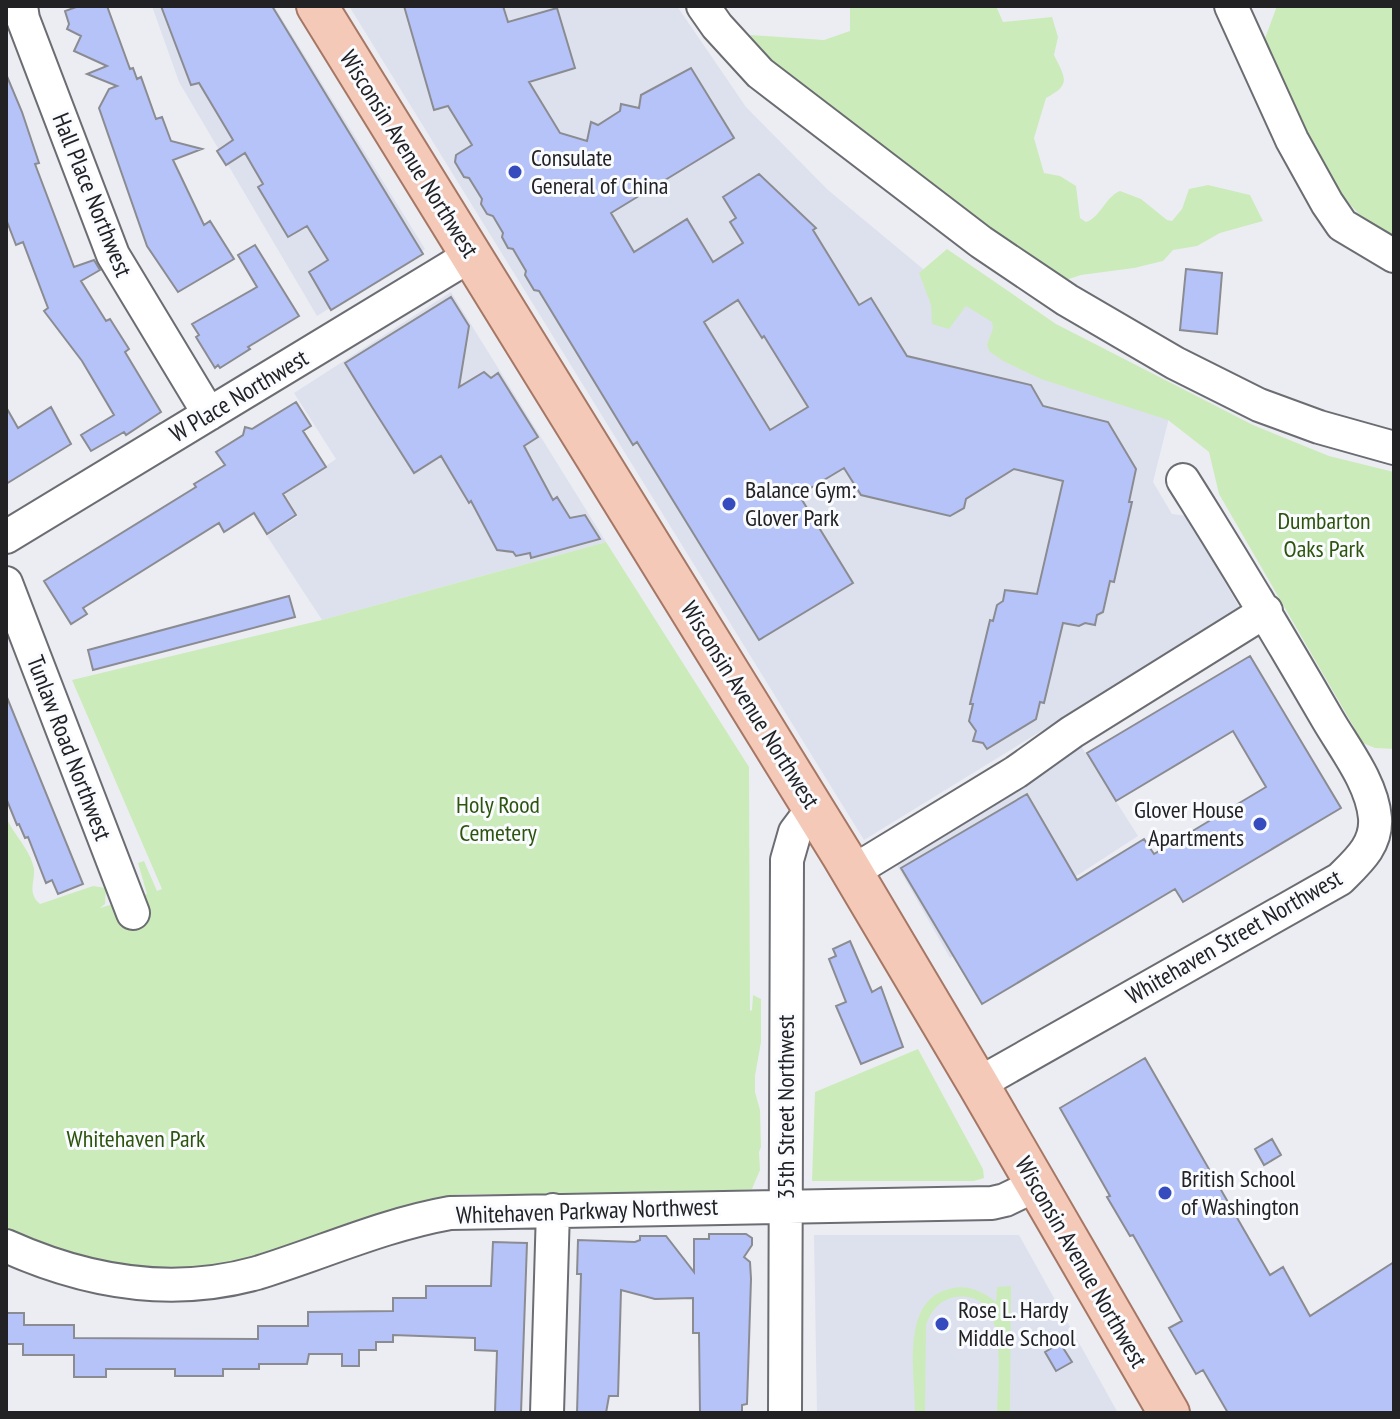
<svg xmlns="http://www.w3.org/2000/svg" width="1400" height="1419" font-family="'PT Sans Narrow',sans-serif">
  <rect width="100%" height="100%" fill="#ecedf3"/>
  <path fill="#dde1ed" d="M 152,6 L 274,6 L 425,249 L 317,316 L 179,82 Z
    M 349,6 L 677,6 L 746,107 L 828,190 L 940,283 L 1171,410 L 1153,482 L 1172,514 L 1188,516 L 1240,609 L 864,840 Z
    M 451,292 L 606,542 L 322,620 L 267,536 L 298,516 L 285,494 L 336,459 L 294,393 Z
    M 1076,738 L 1138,836 L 950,958 L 894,860 Z
    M 814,1235 L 1019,1235 L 1118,1413 L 817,1413 Z"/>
  <path fill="#ccebbb" d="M 850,6 L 996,6 L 1003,22 L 1052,17 L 1058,37 L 1054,55 C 1066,79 1071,85 1046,98 L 1034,138 L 1044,173 L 1060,176 L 1076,186 L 1080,218 L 1086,222 C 1101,217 1105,197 1120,191 L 1141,199 L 1167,220 L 1172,221 L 1182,209 L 1189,189 L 1208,185 L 1250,195 L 1263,221 L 1220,233 L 1197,246 L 1173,250 L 1163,261 L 1134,268 L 1081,275 L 1066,280 L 1048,275 L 806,93 L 746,39 L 751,35 L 824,40 L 850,31 Z
    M 1277,6 L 1394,6 L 1394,239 L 1358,213 L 1330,183 L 1264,41 Z
    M 947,249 L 1056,324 L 1253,425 L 1329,456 L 1394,472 L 1394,749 L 1375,748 L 1363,743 L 1219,494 L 1209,452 L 1168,420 L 1041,379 L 1003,361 L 989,351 L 987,345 L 993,328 L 992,322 L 966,306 L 949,329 L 932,324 L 931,305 L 919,273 Z
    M 606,542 L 749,767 L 750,1011 L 752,1010 L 753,995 L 761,999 L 761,1042 L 755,1076 L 755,1092 L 760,1110 L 761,1147 L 759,1152 L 760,1170 L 752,1189 C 685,1195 619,1197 552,1197 C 524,1196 481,1192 455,1195 C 381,1206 313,1243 241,1262 C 167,1281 74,1263 6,1230 L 6,817 C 13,834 31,850 34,869 C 35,882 27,893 40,904 L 93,886 L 106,888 L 105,904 L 100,908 L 147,894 L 138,863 L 144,861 L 157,891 L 162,889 L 72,680 L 322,620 Z
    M 918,1049 L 983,1169 L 984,1178 L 974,1181 L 812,1181 L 815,1092 Z
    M 1011,1286 L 1010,1413 L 997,1413 C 997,1380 1012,1288 955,1297 C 939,1300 931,1311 926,1325 L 925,1413 L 915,1413 C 915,1375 900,1301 949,1289 C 967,1284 982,1291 996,1302 L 997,1287 Z"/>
  <path fill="#b6c3f9" stroke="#8b8c91" stroke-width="2" fill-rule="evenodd" d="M 79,6 L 107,6 L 130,69 L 133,68 L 137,79 L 141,77 L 156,119 L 162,117 L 171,141 L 202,149 L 173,160 L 204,225 L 210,221 L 234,259 L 178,292 L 147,246 L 99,108 L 109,89 L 117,86 L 87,74 L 107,66 L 74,51 L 81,36 L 67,29 L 69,24 L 65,11 Z
    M 161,6 L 272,6 L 423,254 L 331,310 L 309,272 L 328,260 L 307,226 L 288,237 L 258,187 L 263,184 L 245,153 L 226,165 L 217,151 L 233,140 L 199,83 L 191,85 Z
    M 404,6 L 503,6 L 508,22 L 557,8 L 575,68 L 529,82 L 560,133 L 587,141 L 591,122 L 598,125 L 620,111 L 621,104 L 639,108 L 641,95 L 691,68 L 734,138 L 611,213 L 634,252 L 687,219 L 713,262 L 743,243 L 730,222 L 736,218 L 723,197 L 759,174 L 816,228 L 813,230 L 859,305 L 871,298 L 907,356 L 1031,385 L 1043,406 L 1108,422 L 1136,469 L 1129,502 L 1132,502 L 1114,582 L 1110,581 L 1103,612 L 1097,615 L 1095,625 L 1085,623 L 1079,626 L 1063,623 L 1044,703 L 1040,702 L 1036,719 L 987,749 L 983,743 L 973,741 L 976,731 L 969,721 L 973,704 L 970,704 L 990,620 L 993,621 L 997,605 L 1003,601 L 1005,590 L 1037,594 L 1063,481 L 1014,469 L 966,499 L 964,508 L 950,516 L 861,495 L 844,468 L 799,495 L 853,583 L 759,640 L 637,442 L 633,445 L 539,291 L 534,290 L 525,275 L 526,271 L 513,249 L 508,248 L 502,237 L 503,233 L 493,216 L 487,214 L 481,204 L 482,199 L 469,178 L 464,177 L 455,162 L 456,155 L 472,145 L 448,106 L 434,110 ZM 738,300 L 762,338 L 764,336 L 808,407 L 770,430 L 704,322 Z
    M 6,74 L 22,112 L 39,163 L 35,164 L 74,267 L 94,260 L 100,270 L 81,281 L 106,321 L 110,319 L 129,349 L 125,352 L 161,412 L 126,435 L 124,432 L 91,451 L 81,435 L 114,415 L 82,361 L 44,311 L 48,308 L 23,242 L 16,245 L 6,219 Z
    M 255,245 L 299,316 L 248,347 L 250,349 L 220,368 L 218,365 L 215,368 L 196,337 L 199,335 L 192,324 L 257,287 L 238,255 Z
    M 1186,269 L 1222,273 L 1217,334 L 1180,330 Z
    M 451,297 L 469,326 L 459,387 L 484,372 L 491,378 L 498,373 L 538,437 L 524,446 L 553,500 L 557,497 L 570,518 L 585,515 L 600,539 L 531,558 L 530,553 L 516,556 L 513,552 L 497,550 L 471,501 L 469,503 L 441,456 L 414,473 L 372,407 L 345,363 Z
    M 296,402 L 311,426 L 303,431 L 326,467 L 283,494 L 296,515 L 267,534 L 254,513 L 224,532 L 219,523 L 83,608 L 87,614 L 71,624 L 44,581 L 196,487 L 194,484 L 225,465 L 216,452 L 243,435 L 245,427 L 252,429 Z
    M 6,407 L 18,428 L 51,407 L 71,444 L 6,484 Z
    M 289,596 L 295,617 L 93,670 L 88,650 Z
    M 1250,656 L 1341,808 L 1183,902 L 1175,889 L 982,1004 L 901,868 L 1027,794 L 1077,880 L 1144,839 L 1154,854 L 1266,787 L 1233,731 L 1116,801 L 1087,753 Z
    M 6,695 L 83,884 L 58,894 L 52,880 L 46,883 L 28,837 L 25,838 L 19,824 L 17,825 L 6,798 Z
    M 850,941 L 872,992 L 881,987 L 903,1047 L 861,1064 L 836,1006 L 846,1002 L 829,959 L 836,956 L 833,949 Z
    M 1145,1058 L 1270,1275 L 1283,1267 L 1310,1316 L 1394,1262 L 1394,1413 L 1228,1413 L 1203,1370 L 1196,1374 L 1169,1328 L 1182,1321 L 1133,1235 L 1130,1236 L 1107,1197 L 1110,1196 L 1060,1108 Z
    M 1272,1139 L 1281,1155 L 1264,1165 L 1255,1149 Z
    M 709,1234 L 746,1234 L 752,1238 L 752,1245 L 744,1257 L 750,1262 L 751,1279 L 747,1404 L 742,1405 L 742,1413 L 700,1413 L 699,1333 L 693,1333 L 693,1298 L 655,1299 L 621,1290 L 618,1396 L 609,1396 L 606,1413 L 577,1413 L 581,1274 L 577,1274 L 578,1240 L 635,1242 L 640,1240 L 640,1236 L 666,1236 L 694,1272 L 694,1239 L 709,1239 Z
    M 493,1242 L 527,1243 L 521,1413 L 495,1413 L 497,1351 L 475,1350 L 475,1338 L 393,1335 L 393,1342 L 376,1342 L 376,1350 L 359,1350 L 359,1366 L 342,1366 L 342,1354 L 309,1354 L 307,1364 L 259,1364 L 259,1369 L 223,1369 L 223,1376 L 175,1376 L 175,1369 L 106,1369 L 106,1377 L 74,1377 L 74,1355 L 23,1355 L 23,1344 L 6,1344 L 6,1313 L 24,1313 L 24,1325 L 74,1325 L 74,1338 L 258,1339 L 258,1326 L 308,1326 L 308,1312 L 393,1311 L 393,1298 L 426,1298 L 426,1286 L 491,1286 Z
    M 1060,1343 L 1072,1362 L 1056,1371 L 1045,1352 Z"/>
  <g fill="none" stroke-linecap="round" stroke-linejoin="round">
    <g stroke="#6c6d72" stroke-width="36">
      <path id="minor" d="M 21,6 L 23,19 L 113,255 L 209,414
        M 703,6 L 717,26 L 760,73 L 981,242 L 1067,300 L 1175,363 L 1259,405 L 1319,427 L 1394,448
        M 1231,6 L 1292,140 L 1327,203 L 1342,225 L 1394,256
        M 6,537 L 471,255
        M 6,583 L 133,913
        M 852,872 L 1016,772 L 1072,732 L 1266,611
        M 978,1084 L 1340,879 C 1358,861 1377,845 1375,818 C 1372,783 1345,749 1328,720 C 1281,639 1233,559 1183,480
        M 6,1246 C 86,1282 171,1297 257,1273 C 322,1253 383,1225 450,1213 L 992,1203 L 1005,1200 L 1036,1185
        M 547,1413 L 553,1210
        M 785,1413 L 787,860 L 795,832 L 813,808"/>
    </g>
    <g stroke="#a57764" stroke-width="44">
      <path id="major" d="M 317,6 L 842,855 L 978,1084 L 1169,1413"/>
    </g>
    <use href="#minor" stroke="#fff" stroke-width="32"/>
    <use href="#major" stroke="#f4c9b7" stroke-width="40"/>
  </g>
  <g fill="#364bbd" stroke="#f9fbff" stroke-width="3">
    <circle cx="515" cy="172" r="8"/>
    <circle cx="729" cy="504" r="8"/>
    <circle cx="1260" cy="824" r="8"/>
    <circle cx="1165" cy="1193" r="8"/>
    <circle cx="942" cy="1324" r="8"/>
  </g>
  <g text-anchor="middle" stroke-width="6" stroke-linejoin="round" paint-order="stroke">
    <g font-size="24" fill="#222224" stroke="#f9fbff">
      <text transform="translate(409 154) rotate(58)" y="8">Wisconsin Avenue Northwest</text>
      <text transform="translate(92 195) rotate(68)" y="8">Hall Place Northwest</text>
      <text transform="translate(239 396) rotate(-31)" y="8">W Place Northwest</text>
      <text transform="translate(750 705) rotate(58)" y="8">Wisconsin Avenue Northwest</text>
      <text transform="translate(69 748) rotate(69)" y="8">Tunlaw Road Northwest</text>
      <text transform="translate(1234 937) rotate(-30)" y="8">Whitehaven Street Northwest</text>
      <text transform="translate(786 1107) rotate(-90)" y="8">35th Street Northwest</text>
      <text transform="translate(587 1211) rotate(-2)" y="8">Whitehaven Parkway Northwest</text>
      <text transform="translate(1081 1262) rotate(60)" y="8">Wisconsin Avenue Northwest</text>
    </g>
    <g font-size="24" fill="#222224" stroke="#f9fbff" text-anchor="start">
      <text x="531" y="166">Consulate<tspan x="531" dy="28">General of China</tspan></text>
      <text x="745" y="498">Balance Gym:<tspan x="745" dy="28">Glover Park</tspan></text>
      <text x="1244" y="818" text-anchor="end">Glover House<tspan x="1244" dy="28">Apartments</tspan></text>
      <text x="1181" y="1187">British School<tspan x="1181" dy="28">of Washington</tspan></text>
      <text x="958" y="1318">Rose L. Hardy<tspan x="958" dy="28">Middle School</tspan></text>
    </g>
    <g font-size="24" fill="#2d540c" stroke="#f9fbff">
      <text x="1324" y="529">Dumbarton<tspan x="1324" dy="28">Oaks Park</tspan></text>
      <text x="498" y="813">Holy Rood<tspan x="498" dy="28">Cemetery</tspan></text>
      <text x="136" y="1147">Whitehaven Park</text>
    </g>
  </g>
  <rect width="1400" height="1419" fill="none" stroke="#222224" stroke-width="16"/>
</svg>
